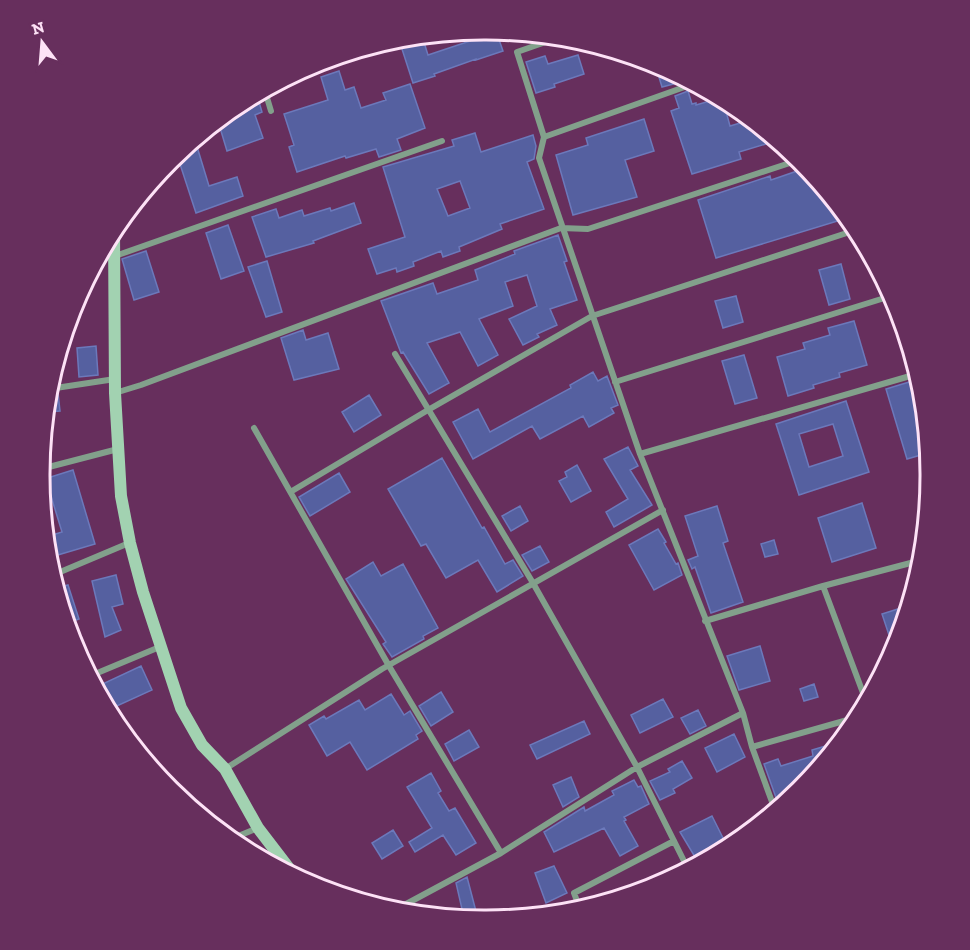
<svg xmlns="http://www.w3.org/2000/svg" width="970" height="950" font-family="'Zilla Slab',serif">
  <rect width="100%" height="100%" fill="#672f5d"/>
  <path fill="#5560a0" stroke="#6c79bb" stroke-width="1.5" fill-rule="evenodd" d="M 485,30 L 496,31 L 503,51 L 476,60 L 476,59 L 434,74 L 435,76 L 413,83 L 401,46 L 423,39 L 428,55 L 470,41 L 467,32 Z
    M 578,55 L 584,74 L 554,84 L 555,87 L 536,93 L 526,62 L 545,56 L 548,64 Z
    M 655,64 L 685,80 L 685,81 L 662,87 Z
    M 339,71 L 345,90 L 354,87 L 361,108 L 386,100 L 383,93 L 410,84 L 425,128 L 397,139 L 401,150 L 379,157 L 376,149 L 346,158 L 345,156 L 297,172 L 289,147 L 294,145 L 284,114 L 328,100 L 321,77 Z
    M 688,91 L 692,104 L 696,103 L 696,105 L 720,98 L 723,100 L 730,126 L 750,120 L 776,141 L 739,152 L 741,159 L 692,174 L 671,111 L 679,108 L 675,96 Z
    M 257,95 L 262,112 L 255,115 L 263,138 L 227,151 L 218,121 L 238,105 Z
    M 644,119 L 654,151 L 625,160 L 637,197 L 573,215 L 556,155 L 588,145 L 586,138 Z
    M 475,133 L 481,152 L 533,135 L 536,146 L 534,159 L 527,162 L 544,209 L 500,224 L 502,229 L 459,247 L 460,251 L 443,257 L 441,251 L 413,262 L 414,266 L 397,272 L 396,268 L 377,274 L 368,249 L 405,237 L 383,167 L 454,146 L 452,140 ZM 460,181 L 470,208 L 448,216 L 437,189 Z
    M 195,140 L 209,186 L 237,177 L 243,196 L 196,213 L 177,155 Z
    M 806,168 L 841,211 L 844,219 L 716,258 L 698,200 L 770,176 L 771,180 Z
    M 354,203 L 361,223 L 313,241 L 314,243 L 266,257 L 252,217 L 276,209 L 279,218 L 302,210 L 304,216 L 330,208 L 331,211 Z
    M 228,225 L 244,271 L 221,279 L 206,233 Z
    M 558,235 L 567,261 L 564,262 L 577,300 L 550,309 L 557,325 L 537,334 L 539,337 L 523,345 L 509,319 L 537,306 L 527,275 L 505,282 L 513,306 L 479,319 L 498,355 L 478,366 L 460,332 L 427,343 L 449,383 L 429,394 L 403,352 L 401,353 L 381,301 L 433,283 L 437,294 L 478,280 L 475,270 L 515,254 L 514,251 Z
    M 146,251 L 159,292 L 134,300 L 122,259 Z
    M 267,261 L 282,312 L 266,317 L 248,267 Z
    M 841,264 L 850,299 L 829,305 L 819,270 Z
    M 736,296 L 743,322 L 723,328 L 715,301 Z
    M 854,321 L 867,365 L 839,373 L 840,377 L 813,385 L 814,388 L 788,396 L 777,357 L 805,349 L 803,343 L 830,335 L 828,328 Z
    M 303,330 L 306,340 L 328,333 L 339,369 L 294,380 L 281,338 Z
    M 96,346 L 98,375 L 79,377 L 77,348 Z
    M 744,355 L 757,398 L 735,404 L 722,361 Z
    M 593,372 L 598,381 L 607,376 L 618,405 L 611,408 L 614,413 L 589,427 L 583,416 L 540,439 L 532,426 L 473,459 L 453,422 L 478,409 L 490,432 L 571,388 L 570,385 Z
    M 919,379 L 922,397 L 915,399 L 923,426 L 925,425 L 928,453 L 907,459 L 886,389 Z
    M 58,393 L 60,411 L 46,412 L 48,394 Z
    M 369,395 L 381,415 L 354,432 L 342,412 Z
    M 846,401 L 869,472 L 799,495 L 776,424 ZM 833,424 L 843,456 L 809,467 L 799,434 Z
    M 628,447 L 638,466 L 630,470 L 652,505 L 614,527 L 606,512 L 628,499 L 604,459 Z
    M 442,458 L 482,528 L 484,527 L 505,564 L 513,560 L 523,576 L 497,592 L 478,560 L 446,578 L 426,544 L 421,546 L 388,489 Z
    M 577,465 L 591,491 L 571,502 L 559,481 L 567,477 L 565,472 Z
    M 73,470 L 95,544 L 51,557 L 46,537 L 62,532 L 50,493 L 42,495 L 41,480 Z
    M 339,473 L 350,492 L 310,516 L 299,497 Z
    M 862,503 L 876,548 L 832,562 L 818,518 Z
    M 520,506 L 528,521 L 511,531 L 502,516 Z
    M 717,506 L 728,541 L 723,543 L 743,602 L 711,613 L 695,567 L 692,569 L 688,560 L 698,556 L 685,516 Z
    M 658,529 L 666,542 L 664,543 L 676,564 L 678,563 L 682,575 L 654,590 L 629,545 Z
    M 774,540 L 778,554 L 765,557 L 761,544 Z
    M 540,546 L 549,562 L 532,571 L 522,555 Z
    M 373,562 L 381,576 L 403,564 L 438,628 L 423,636 L 424,639 L 392,657 L 383,644 L 386,642 L 346,579 Z
    M 116,575 L 123,604 L 112,607 L 121,630 L 105,637 L 92,581 Z
    M 68,585 L 79,619 L 67,623 L 57,588 Z
    M 901,608 L 904,619 L 899,635 L 890,638 L 882,614 Z
    M 760,646 L 770,681 L 739,690 L 727,656 Z
    M 141,666 L 152,690 L 108,710 L 96,687 Z
    M 814,684 L 818,697 L 804,701 L 800,689 Z
    M 441,692 L 453,712 L 431,726 L 419,706 Z
    M 391,694 L 404,715 L 410,711 L 422,731 L 416,735 L 418,739 L 367,770 L 350,742 L 327,756 L 309,725 L 324,716 L 326,719 L 359,700 L 365,710 Z
    M 663,699 L 673,717 L 640,733 L 631,715 Z
    M 698,710 L 706,726 L 690,734 L 681,718 Z
    M 584,721 L 590,734 L 537,759 L 530,745 Z
    M 469,730 L 479,747 L 454,761 L 445,744 Z
    M 734,734 L 745,757 L 717,772 L 705,748 Z
    M 839,742 L 799,790 L 779,806 L 764,764 L 778,759 L 781,766 L 813,756 L 812,750 Z
    M 682,761 L 692,778 L 673,789 L 675,793 L 660,800 L 650,781 L 670,772 L 668,769 Z
    M 431,773 L 441,791 L 438,793 L 449,811 L 455,808 L 476,843 L 456,855 L 443,835 L 415,852 L 409,842 L 432,828 L 407,787 Z
    M 571,777 L 579,797 L 563,807 L 553,785 Z
    M 634,780 L 638,787 L 641,786 L 649,804 L 624,817 L 626,820 L 624,821 L 638,846 L 620,856 L 604,828 L 554,852 L 544,832 L 584,807 L 585,811 L 614,795 L 612,791 Z
    M 712,816 L 728,848 L 702,861 L 699,855 L 695,857 L 680,832 Z
    M 393,830 L 403,846 L 382,859 L 372,843 Z
    M 554,866 L 567,893 L 546,903 L 535,873 Z
    M 467,877 L 478,919 L 449,916 L 462,909 L 456,883 Z"/>
  <g fill="none" stroke-linecap="round" stroke-linejoin="round">
    <path stroke="#82a08b" stroke-width="6" d="M 560,37 L 517,52 L 544,137 L 693,84
      M 396,39 L 398,39
      M 265,91 L 271,111
      M 544,137 L 539,158 L 640,454 L 743,713 L 752,747 L 775,810
      M 115,256 L 442,141
      M 395,354 L 533,583 L 637,767 L 688,869
      M 615,382 L 891,296
      M 49,389 L 115,379
      M 115,393 L 141,385 L 561,228 L 588,229 L 799,160
      M 254,428 L 389,666 L 501,853
      M 640,454 L 917,374
      M 41,469 L 118,449
      M 292,491 L 428,410 L 592,316 L 856,230
      M 53,575 L 129,543
      M 823,586 L 866,701
      M 705,621 L 823,586 L 922,560
      M 90,676 L 162,646
      M 752,747 L 858,717
      M 225,769 L 382,669 L 663,510
      M 231,839 L 258,828
      M 580,909 L 574,893 L 674,841
      M 395,910 L 501,853 L 637,767 L 743,713"/>
    <path stroke="#a2d2b1" stroke-width="12" d="M 114,229 L 115,393 L 121,496 L 130,543 L 143,592 L 181,708 L 202,745 L 225,769 L 258,828 L 294,875"/>
  </g>
  <path d="M0 0H970V950H0ZM484 40H486A434 434 0 0 1 920 474V476A434 434 0 0 1 486 910H484A434 434 0 0 1 50 476V474A434 434 0 0 1 484 40Z" fill="#672f5d" fill-rule="evenodd"/>
  <path fill="none" stroke="#fde2f6" stroke-width="3" d="M484 40H486A434 434 0 0 1 920 474V476A434 434 0 0 1 486 910H484A434 434 0 0 1 50 476V474A434 434 0 0 1 484 40Z"/>
  <g transform="translate(42 42) rotate(344)" stroke="#672f5d" stroke-width="4.5" paint-order="stroke">
  <path d="M0-4.5L10 22L0 15L-10 22Z" fill="#fde2f6"/>
  <text y="-9" font-size="16" font-weight="bold" text-anchor="middle" fill="#fde2f6">N</text>
  </g>
</svg>
